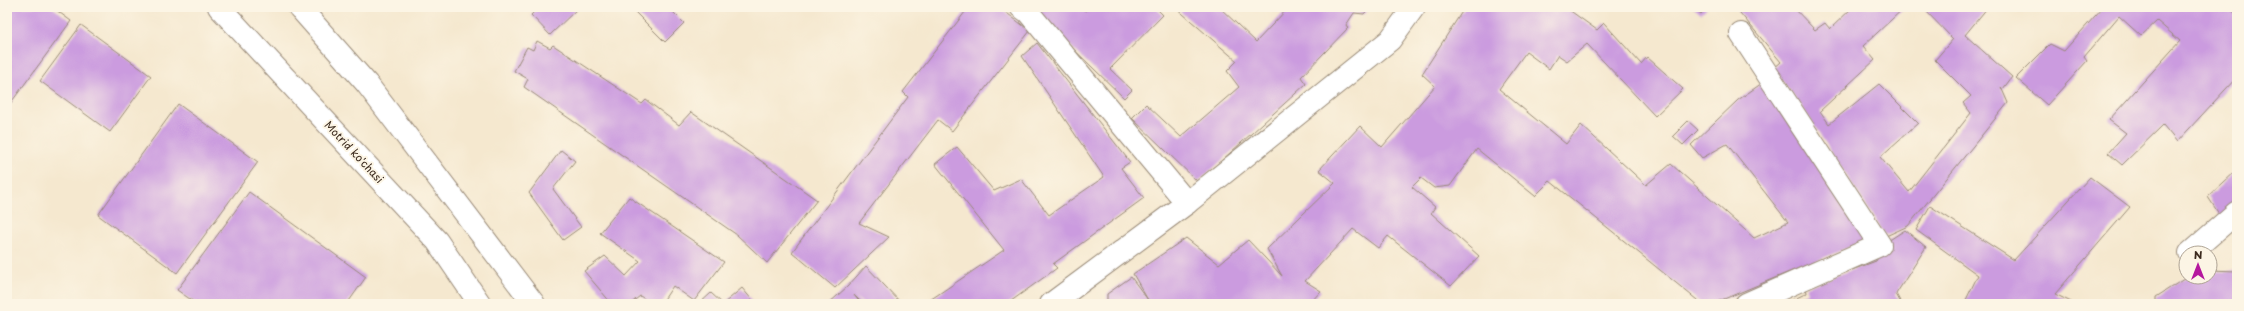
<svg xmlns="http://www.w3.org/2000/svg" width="2244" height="311" font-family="'Playpen Sans',sans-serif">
  <rect width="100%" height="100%" fill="#fcf5e5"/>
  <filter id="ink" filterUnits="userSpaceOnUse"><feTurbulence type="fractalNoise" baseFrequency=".025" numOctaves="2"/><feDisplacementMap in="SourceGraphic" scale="8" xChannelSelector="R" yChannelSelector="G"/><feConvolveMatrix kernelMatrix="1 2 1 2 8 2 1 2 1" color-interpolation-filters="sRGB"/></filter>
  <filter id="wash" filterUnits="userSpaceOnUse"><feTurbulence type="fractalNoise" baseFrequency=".012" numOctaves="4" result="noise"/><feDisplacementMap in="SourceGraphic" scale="16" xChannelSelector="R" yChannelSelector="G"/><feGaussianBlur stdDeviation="0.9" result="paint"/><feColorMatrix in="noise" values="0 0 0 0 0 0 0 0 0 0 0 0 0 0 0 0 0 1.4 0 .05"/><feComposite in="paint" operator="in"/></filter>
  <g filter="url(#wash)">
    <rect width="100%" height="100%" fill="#f5e8cf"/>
    <g id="blocks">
      <path fill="#cb9bdf" d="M 7,7 L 52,7 L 71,21 L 7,108 Z
        M 539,7 L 579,7 L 550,35 L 531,15 Z
        M 630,7 L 668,7 L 684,23 L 665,42 Z
        M 969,7 L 999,7 L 1030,31 L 952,131 L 938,120 L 859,223 L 889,237 L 835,288 L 792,252 L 908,97 L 903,92 Z
        M 1030,7 L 1081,7 L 1085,11 L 1090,7 L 1155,7 L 1163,15 L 1110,69 L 1132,90 L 1124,98 Z
        M 1175,7 L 1219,7 L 1256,42 L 1289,7 L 1370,7 L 1364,14 L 1354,13 L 1346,25 L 1348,28 L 1301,77 L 1306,84 L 1198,182 L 1132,118 L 1146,104 L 1181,137 L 1239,87 L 1227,71 L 1237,61 Z
        M 1465,7 L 1565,7 L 1597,30 L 1604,23 L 1641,64 L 1647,57 L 1683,89 L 1655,116 L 1587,44 L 1567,61 L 1558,55 L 1549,69 L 1526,52 L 1499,89 L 1566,144 L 1581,125 L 1646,185 L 1671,164 L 1754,238 L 1788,222 L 1727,144 L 1702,158 L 1691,145 L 1738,100 L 1765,81 L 1811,147 L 1864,241 L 1712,304 L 1702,304 L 1550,181 L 1535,196 L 1477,149 L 1450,186 L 1434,188 L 1421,178 L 1412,187 L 1435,207 L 1431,213 L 1479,256 L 1451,286 L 1388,236 L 1378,248 L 1353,229 L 1305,281 L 1321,291 L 1309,304 L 1107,304 L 1107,294 L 1131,277 L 1148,300 L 1133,274 L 1186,238 L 1219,264 L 1248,240 L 1282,276 L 1267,249 L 1335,183 L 1319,170 L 1360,126 L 1382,147 L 1435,86 L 1422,74 Z
        M 1693,7 L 1707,7 L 1701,14 Z
        M 1735,7 L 1793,7 L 1815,30 L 1825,23 L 1830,29 L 1853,7 L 1905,7 L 1863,46 L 1875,60 L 1820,111 L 1829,124 L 1879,84 L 1918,123 L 1880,157 L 1909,192 L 1971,113 L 1963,103 L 1971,96 L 1935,60 L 1953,39 L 1922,7 L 1988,7 L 1965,35 L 2012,77 L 2003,89 L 2001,87 L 2008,103 L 1908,226 L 1886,236 L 1800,104 L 1773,69 L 1781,62 Z
        M 2103,7 L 2228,7 L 2237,15 L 2237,77 L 2177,142 L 2163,125 L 2122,165 L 2108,153 L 2126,133 L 2109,120 L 2180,41 L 2157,21 L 2141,36 L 2119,16 L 2084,57 L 2087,61 L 2047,105 L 2016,78 L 2050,44 L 2064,51 Z
        M 81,25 L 151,76 L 110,132 L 40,81 Z
        M 537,41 L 550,48 L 553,45 L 642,104 L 646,100 L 679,125 L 691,112 L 817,200 L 767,263 L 737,235 L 524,87 L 528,79 L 514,71 L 527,47 L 533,50 Z
        M 1037,43 L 1130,162 L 1121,168 L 1144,198 L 1053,264 L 1057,268 L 1007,304 L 924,304 L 1004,250 L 935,164 L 957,147 L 994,191 L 1021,179 L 1049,215 L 1104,177 L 1022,56 Z
        M 178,104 L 258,162 L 177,273 L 98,215 Z
        M 1688,121 L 1698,130 L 1683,145 L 1673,136 Z
        M 561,150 L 575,161 L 553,189 L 581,227 L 563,240 L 529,193 Z
        M 2237,170 L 2237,203 L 2221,217 L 2208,197 Z
        M 2090,177 L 2130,207 L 2055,294 L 2075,304 L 1964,304 L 1978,275 L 1916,230 L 1930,206 L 2014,260 Z
        M 249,192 L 366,277 L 347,304 L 197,304 L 177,290 Z
        M 629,197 L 724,262 L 694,301 L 673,286 L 661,304 L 652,304 L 640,296 L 630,304 L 612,304 L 584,271 L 605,256 L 626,276 L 640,261 L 600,233 Z
        M 1905,230 L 1926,247 L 1896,294 L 1901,303 L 1784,304 L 1807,293 L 1806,287 L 1876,261 L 1888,241 Z
        M 866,266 L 902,304 L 863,304 L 854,295 L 861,304 L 828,304 L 847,287 Z
        M 2210,270 L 2237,271 L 2237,304 L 2156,304 L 2156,297 L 2187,277 L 2210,277 Z
        M 742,288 L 753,301 L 750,304 L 699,304 L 711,293 L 723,304 Z"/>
    </g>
  </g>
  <g filter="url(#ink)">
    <use href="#blocks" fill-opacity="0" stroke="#988976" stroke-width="1"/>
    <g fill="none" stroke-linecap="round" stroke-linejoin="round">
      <g stroke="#988976" stroke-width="24">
        <path id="minor" d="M 1021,7 L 1028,12 L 1187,203
          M 1741,34 L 1880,245 L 1746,304
          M 2190,253 L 2237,212"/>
      </g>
      <g stroke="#988976" stroke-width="24">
        <path id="tertiary" d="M 1051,304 L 1187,203 L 1390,40 L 1414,7"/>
      </g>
      <g stroke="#988976" stroke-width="24">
        <path id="primary" d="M 219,7 L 437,241 L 480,304
          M 299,7 L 367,84 L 534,304"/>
      </g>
      <use href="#minor" stroke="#fff" stroke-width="22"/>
      <use href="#tertiary" stroke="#fff" stroke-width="22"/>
      <use href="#primary" stroke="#fff" stroke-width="22"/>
    </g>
  </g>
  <g text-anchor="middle" stroke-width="4" stroke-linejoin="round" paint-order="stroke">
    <g font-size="11" fill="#3b2a1e" stroke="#fcf5e5">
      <text transform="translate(354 152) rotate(47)" y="4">Motrid ko'chasi</text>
    </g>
  </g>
  <rect width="2244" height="311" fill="none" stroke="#fcf5e5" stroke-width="24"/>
  <g transform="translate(2198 265)"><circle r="19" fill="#fcf5e5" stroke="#afa495"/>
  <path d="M0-3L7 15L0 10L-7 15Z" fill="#b5179e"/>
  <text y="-6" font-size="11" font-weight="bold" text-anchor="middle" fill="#3b2a1e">N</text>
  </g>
</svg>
